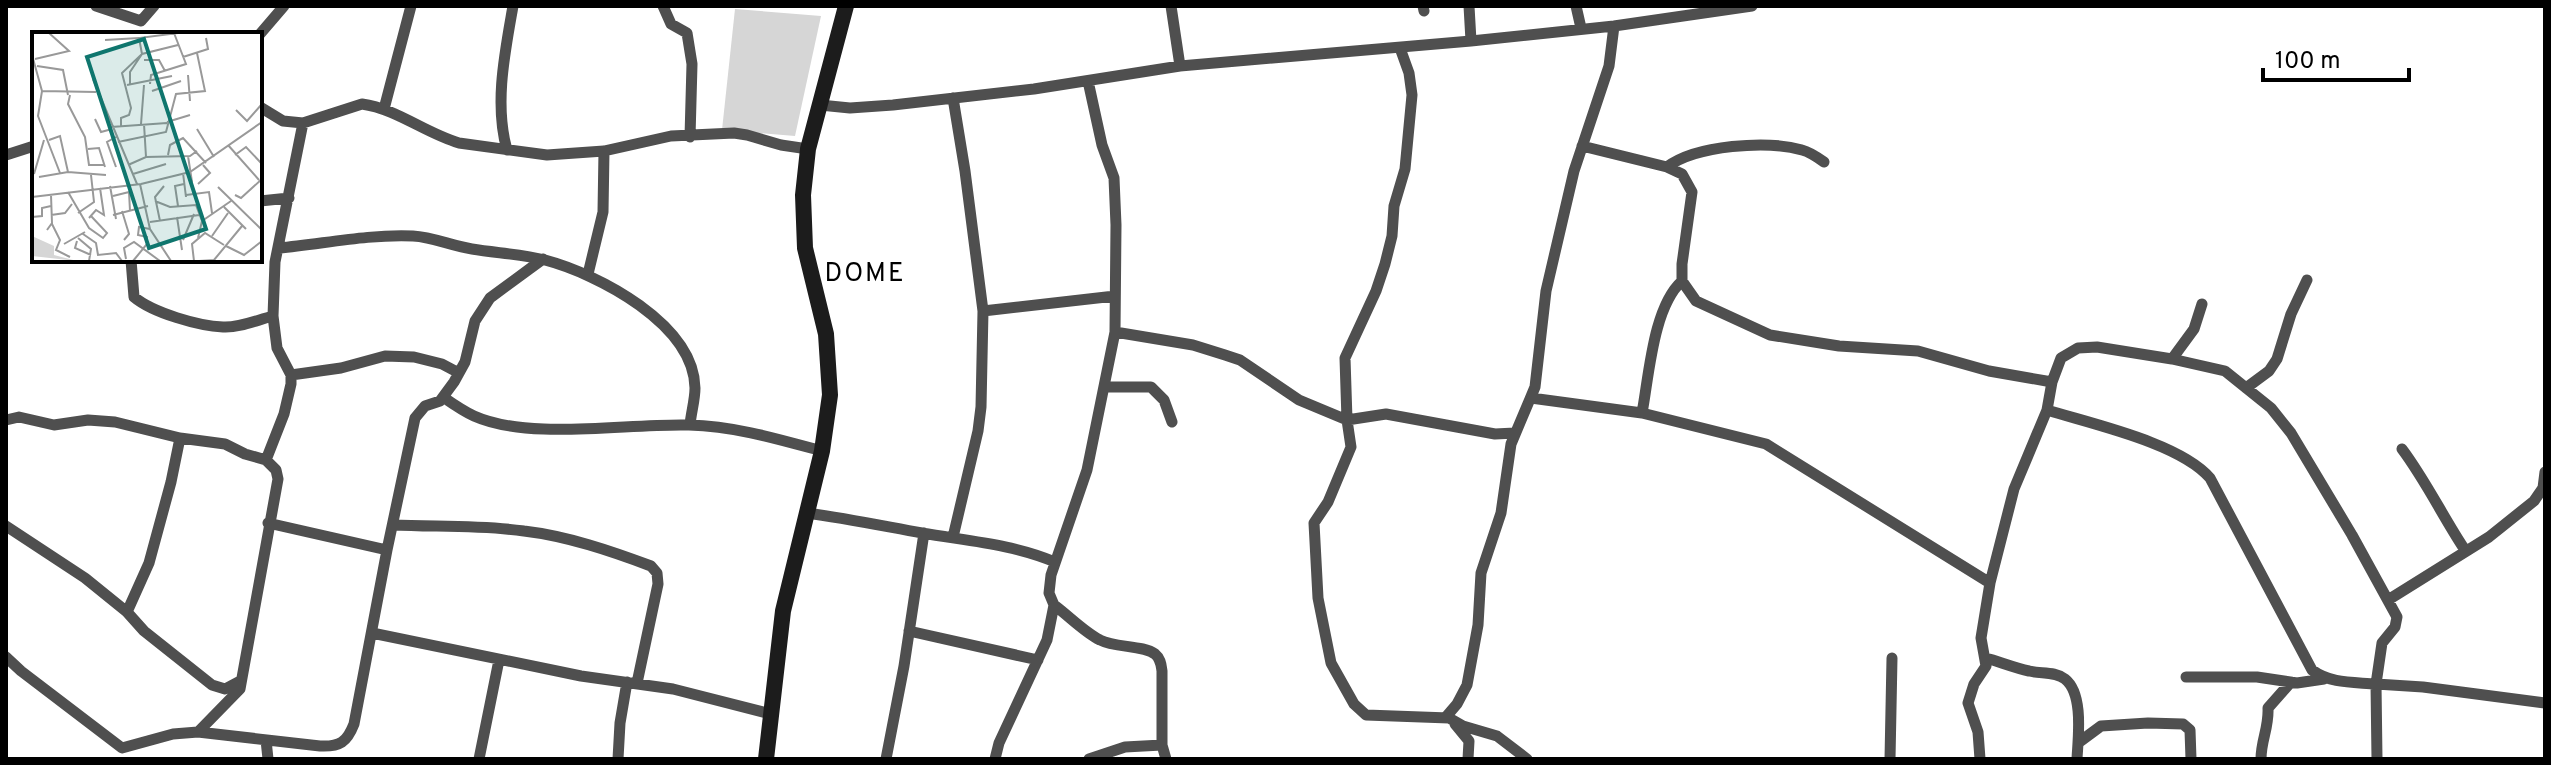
<svg xmlns="http://www.w3.org/2000/svg" width="2551" height="765" font-family="Overpass,sans-serif">
  <rect width="100%" height="100%" fill="#fff"/>
  <path fill="#d6d6d6" d="M 735,9 L 821,16 L 795,136 L 722,130 Z"/>
  <g fill="none" stroke-linecap="round" stroke-linejoin="round">
    <path stroke="#4f4f4f" stroke-width="11" d="M 96,6 L 141,21 L 154,6
      M 663,6 L 671,24 L 687,33 L 692,64 L 690,137
      M 1171,6 L 1180,66
      M 1423,6 L 1424,11
      M 1469,6 L 1471,41
      M 1576,6 L 1581,28
      M 260,34 L 284,6
      M 1400,48 L 1409,73 L 1412,95 L 1405,169 L 1394,206 L 1392,236 L 1385,264 L 1376,291 L 1345,358 L 1347,420 L 1351,447 L 1328,502 L 1314,523 L 1318,598 L 1331,663 L 1354,704 L 1366,715 L 1449,718 L 1463,726 L 1497,736 L 1527,759
      M 953,98 L 965,171 L 983,311 L 981,407 L 978,431 L 953,537
      M 820,105 L 850,108 L 893,105 L 1034,89 L 1180,66 L 1471,41 L 1614,26 L 1752,6
      M 260,107 L 283,121 L 303,123 L 362,104 C 397,109 425,133 459,143 L 547,155 L 604,151 L 671,136 L 734,133 L 747,135 L 781,145 L 808,149
      M 384,109 L 411,6
      M 1582,146 L 1667,167 L 1682,174 L 1692,192 L 1682,264 L 1682,281 L 1696,301 L 1770,335 L 1839,346 L 1918,351 L 1989,371 L 2052,382
      M 507,150 C 494,104 505,52 513,6
      M 6,155 L 34,146
      M 1667,167 C 1696,145 1767,140 1802,150 C 1810,152 1817,157 1824,162
      M 260,201 L 289,198
      M 279,248 C 323,244 368,234 413,236 C 433,237 452,246 472,249 C 496,253 522,254 545,260 C 598,274 694,324 695,388 C 695,400 691,413 690,425
      M 131,260 L 134,297 C 153,313 199,326 223,327 C 239,328 257,320 273,316
      M 588,274 L 603,212 L 604,151
      M 983,311 L 1115,296
      M 1115,332 L 1193,345 L 1225,355 L 1240,360 L 1299,400 L 1347,420 L 1386,414 L 1495,434 L 1515,433
      M 2172,359 L 2194,329 L 2202,304
      M 291,375 L 341,368 L 385,356 L 414,357 L 442,364 L 459,373
      M 1105,387 L 1151,387 L 1164,400 L 1172,422
      M 2246,388 L 2269,371 L 2277,359 L 2291,314 L 2307,280
      M 443,397 C 453,404 463,411 474,416 C 530,441 627,423 689,425 C 734,426 778,439 822,451
      M 1531,398 L 1642,413 L 1766,444 L 1990,583
      M 2047,410 C 2092,424 2180,443 2210,478 L 2312,670 C 2331,684 2353,682 2376,684 L 2377,759
      M 1642,413 C 1649,376 1653,307 1682,281
      M 6,420 L 19,417 L 54,425 L 88,420 L 115,422 L 180,438 L 225,444 L 245,454 L 266,460 L 276,470 L 278,479 L 240,689 L 198,732
      M 2402,449 C 2426,481 2443,517 2465,550
      M 266,460 L 284,414 L 291,384 L 291,375 L 277,348 L 273,316 L 275,262 L 303,123
      M 806,513 C 845,518 883,526 922,533 C 968,541 1012,544 1055,562
      M 268,523 L 387,550
      M 393,525 C 436,527 481,525 524,531 C 567,536 611,551 651,566 L 657,573 L 658,584 L 637,683
      M 6,526 L 85,578 L 127,612 L 144,631 L 212,685 L 225,689 L 240,681
      M 2388,600 L 2489,537 L 2534,501 L 2543,488 L 2545,472
      M 1054,605 C 1069,616 1084,632 1100,640 C 1115,648 1143,645 1155,654 C 1161,659 1161,665 1162,671 L 1162,745 L 1166,759
      M 127,612 L 149,563 L 171,482 L 180,438
      M 909,631 L 1038,660
      M 372,633 L 581,676 L 673,689 L 771,714
      M 6,657 L 21,671 L 122,748 L 173,734 L 198,732 L 320,746 C 340,747 347,742 354,724 L 387,550 L 415,418 L 425,406 L 440,401 L 454,382 L 465,362 L 475,321 L 490,298 L 543,259
      M 1986,658 C 2000,662 2015,668 2029,671 C 2041,674 2055,671 2065,679 C 2084,694 2078,738 2077,759
      M 2186,677 L 2257,677 L 2297,683 L 2324,679
      M 1445,718 L 1457,704 L 1467,685 L 1478,625 L 1481,573 L 1501,513 L 1511,444 L 1535,387 L 1546,291 L 1574,171 L 1609,66 L 1614,26
      M 1455,724 L 1469,741 L 1468,759
      M 266,740 L 268,759
      M 2078,743 L 2101,726 L 2148,723 L 2183,724 L 2190,730 L 2191,759
      M 479,759 L 499,660
      M 618,759 L 620,723 L 627,682
      M 886,759 L 904,666 L 924,533
      M 995,759 L 999,743 L 1047,640 L 1054,605 L 1049,593 L 1051,575 L 1087,470 L 1115,332 L 1116,225 L 1114,178 L 1102,145 L 1088,81
      M 1089,759 L 1125,747 L 1162,745
      M 1890,759 L 1892,658
      M 1980,759 L 1978,732 L 1968,703 L 1974,684 L 1986,666 L 1981,638 L 1990,583 L 2014,489 L 2047,410 L 2052,382 L 2061,358 L 2078,348 L 2097,347 L 2172,359 L 2225,371 L 2271,408 L 2291,433 L 2352,535 L 2397,617 L 2395,627 L 2382,643 L 2376,684 L 2423,687 L 2545,703
      M 2261,759 C 2261,740 2269,728 2268,708 L 2291,682"/>
    <path stroke="#1c1c1c" stroke-width="16" d="M 766,759 L 783,611 L 822,451 L 830,395 L 826,334 L 805,248 L 803,195 L 808,149 L 846,6"/>
  </g>
  <g text-anchor="middle" stroke-width="6" stroke-linejoin="round" paint-order="stroke">
    <g font-size="26" letter-spacing="2" fill="#000" stroke="#fff">
      <text x="865" y="281">DOME</text>
    </g>
  </g>
  <g transform="translate(32 32)">
    <rect width="230" height="230" fill="#fff"/>
    <path d="M 0,204 L 22,214 L 22,223 L 45,229 L 0,224 Z" fill="#d6d6d6"/>
    <path fill="none" stroke="#999" stroke-width="2" d="M 73,8 L 107,6M 0,23 L 10,59 L 64,60M 151,25 L 176,17 L 174,6M 3,27 L 37,19 L 17,1M 112,28 L 127,28 L 133,39M 5,34 L 31,38 L 36,63M 156,43 L 158,69M 61,47 L 105,152M 118,52 L 119,43 L 154,32 L 142,1M 95,53 L 140,44M 98,53 L 98,40 L 110,22 L 146,13M 10,59 L 6,84 L 28,141M 120,59 L 149,49M 38,63 L 36,72 L 53,105 L 57,133 L 73,133M 204,78 L 215,89 L 230,72M 63,87 L 69,100 L 80,97M 135,90 L 158,83M 109,92 L 112,53M 112,92 L 114,125M 89,94 L 89,86 L 97,83 L 99,76 L 90,41 L 110,22 L 107,6 L 146,1M 79,95 L 135,91M 165,97 L 182,125M 17,108 L 28,104 L 36,140M 86,110 L 134,100 L 144,62 L 173,59 L 165,21M 196,113 L 227,148M 56,117 L 67,116 L 73,135M 136,123 L 138,113 L 151,106 L 174,131M 203,123 L 214,115 L 230,132M 156,124 L 160,150M 96,133 L 114,125 L 158,124 L 165,119M 84,135 L 75,110 L 84,105M 151,141 L 154,165M 2,142 L 12,108M 101,142 L 134,132M 7,145 L 36,140 L 74,143M 108,152 L 118,197 L 139,229M 166,152 L 178,141 L 171,133M 78,154 L 84,187M 186,155 L 230,198M 36,160 L 57,196 L 71,206 L 75,201 L 59,184M 154,163 L 177,160 L 180,181M 203,163 L 209,166 L 230,147M 81,164 L 97,160 L 98,179M 0,165 L 109,152 L 158,140 L 230,90M 123,169 L 138,175 L 164,173 L 170,189 L 166,206M 146,174 L 143,154 L 152,152M 192,175 L 214,197M 90,179 L 97,202 L 92,208M 46,181 L 62,170 L 59,143M 19,183 L 33,181 L 40,172M 81,183 L 116,174M 0,185 L 10,184 L 10,176 L 19,174M 145,185 L 150,218M 57,186 L 64,178 L 72,183 L 68,156M 128,189 L 123,165 L 132,154M 170,189 L 199,169M 118,190 L 167,183M 20,192 L 28,208 L 24,218 L 38,225M 15,198 L 20,191 L 19,163M 51,202 L 64,211 L 66,223 L 84,221 L 90,229M 180,204 L 196,181M 46,206 L 59,217 L 57,229M 151,208 L 162,182M 45,209 L 43,216 L 59,223M 32,212 L 53,200M 194,214 L 212,223 L 230,209M 94,227 L 92,216 L 102,210 L 128,229M 101,229 L 115,212 L 115,205 L 106,203 L 107,195 L 118,197M 162,229 L 160,212 L 173,201 L 192,213M 167,229 L 182,228 L 210,194"/>
    <path fill="#0f766e" fill-opacity="0.15" stroke="#0f766e" stroke-width="4" d="M 112,7 L 174,197 L 117,216 L 55,25 Z"/>
    <rect width="230" height="230" fill="none" stroke="#000" stroke-width="4"/>
  </g>
  <rect width="2551" height="765" fill="none" stroke="#000000" stroke-width="16"/>
  <path d="M2263 68v12h146v-12" fill="none" stroke="#000000" stroke-width="4"/>
  <text x="2275" y="68" font-size="24" fill="#000000" stroke="#ffffff" stroke-width="6" paint-order="stroke">100 m</text>
</svg>
